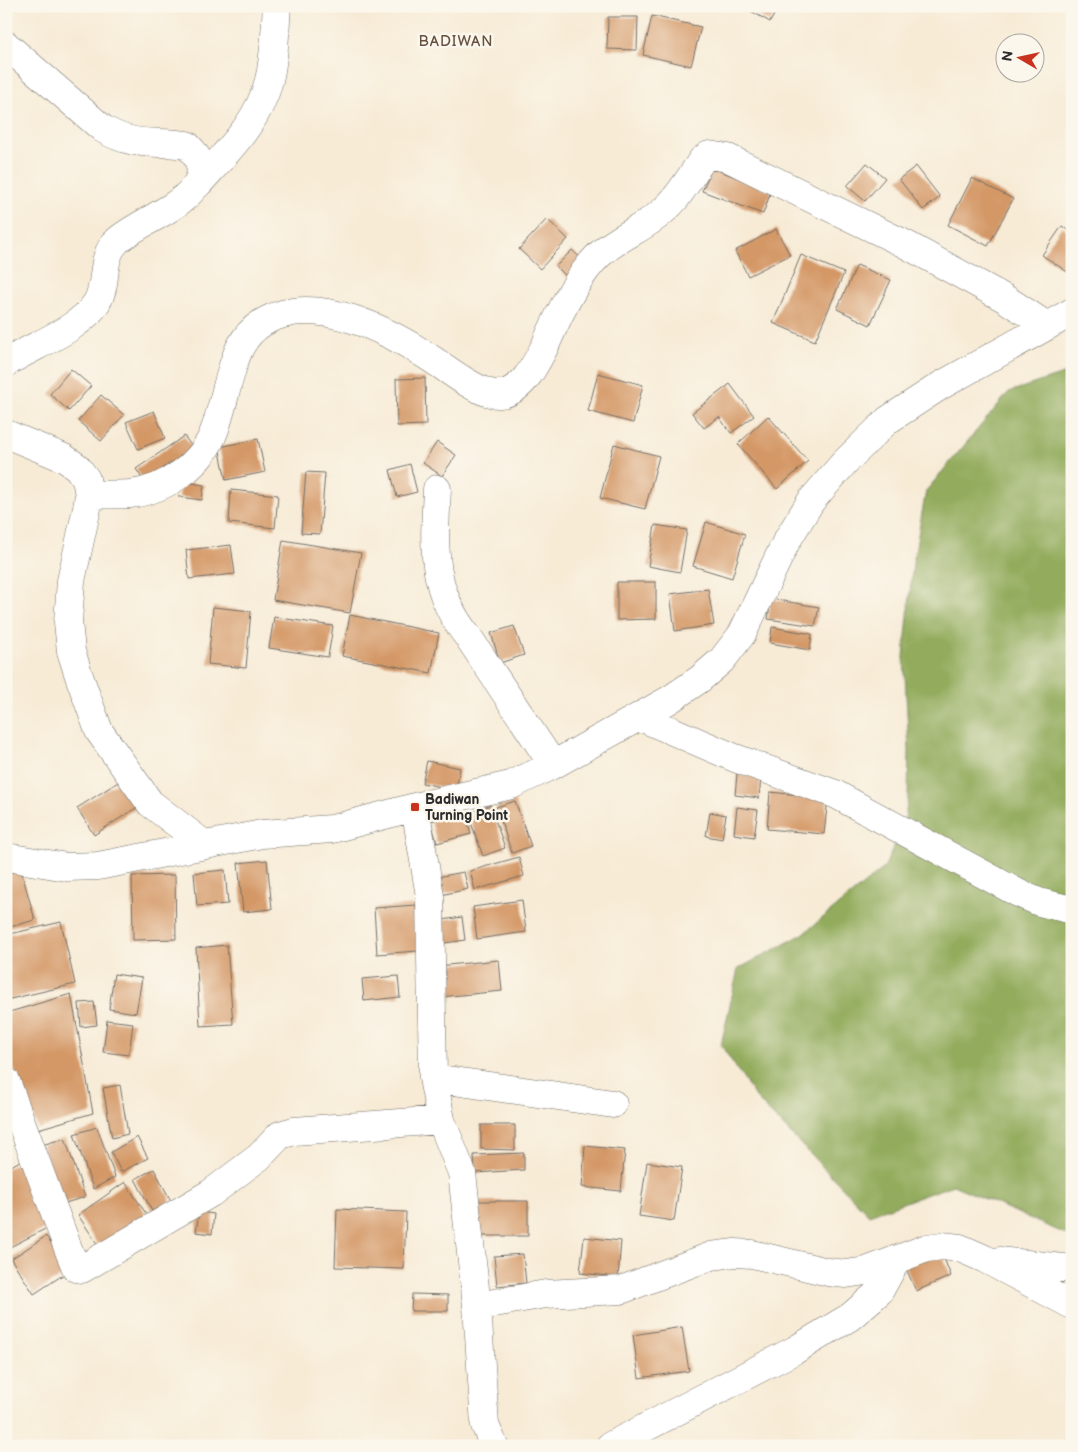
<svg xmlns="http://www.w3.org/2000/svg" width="1078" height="1452" font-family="'Balsamiq Sans',sans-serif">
  <rect width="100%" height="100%" fill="#fbf7ec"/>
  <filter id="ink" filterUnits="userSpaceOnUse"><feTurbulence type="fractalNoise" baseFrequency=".02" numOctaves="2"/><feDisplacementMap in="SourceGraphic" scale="10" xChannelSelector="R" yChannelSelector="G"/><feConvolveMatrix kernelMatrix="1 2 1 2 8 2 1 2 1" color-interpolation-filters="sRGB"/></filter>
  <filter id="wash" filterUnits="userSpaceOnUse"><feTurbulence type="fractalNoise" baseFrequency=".0096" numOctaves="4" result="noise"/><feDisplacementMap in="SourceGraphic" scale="20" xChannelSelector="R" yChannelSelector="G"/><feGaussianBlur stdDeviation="1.12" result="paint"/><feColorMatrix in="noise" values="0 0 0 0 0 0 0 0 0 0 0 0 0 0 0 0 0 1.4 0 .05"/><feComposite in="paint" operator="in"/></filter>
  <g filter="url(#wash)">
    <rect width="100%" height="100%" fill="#f7ebd6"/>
    <path fill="#92ab5c" stroke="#5e6b44" d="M 1072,371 L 1072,1232 L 1068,1235 L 953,1185 L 869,1215 L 756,1098 L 721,1045 L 738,969 L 803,934 L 884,868 L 904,825 L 908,797 L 909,751 L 904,657 L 913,563 L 926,491 L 1009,392 Z"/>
    <g id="blocks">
      <path fill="#d49866" d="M 751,6 L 775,6 L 778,8 L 770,22 L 749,10 Z
        M 652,16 L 701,27 L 691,66 L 643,55 Z
        M 608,17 L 638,17 L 637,50 L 607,49 Z
        M 867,163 L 885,178 L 865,201 L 847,186 Z
        M 916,166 L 940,197 L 923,210 L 899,179 Z
        M 712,168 L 771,191 L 763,214 L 702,191 Z
        M 972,178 L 1013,199 L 988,246 L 948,225 Z
        M 547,219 L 568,239 L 540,269 L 519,249 Z
        M 1062,226 L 1072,233 L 1072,275 L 1042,255 Z
        M 776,229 L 790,255 L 748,276 L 735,251 Z
        M 572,250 L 589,266 L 572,282 L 556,266 Z
        M 801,255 L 844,273 L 815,341 L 773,323 Z
        M 857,265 L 891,280 L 870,325 L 837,309 Z
        M 71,369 L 91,386 L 69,411 L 50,394 Z
        M 598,373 L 643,385 L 633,423 L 588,411 Z
        M 425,378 L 426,425 L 397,426 L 396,379 Z
        M 730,384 L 754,416 L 731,433 L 719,417 L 704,428 L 692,413 Z
        M 101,395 L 124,415 L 101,441 L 78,421 Z
        M 154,411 L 165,438 L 138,449 L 126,422 Z
        M 768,416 L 808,461 L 777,489 L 738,444 Z
        M 184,436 L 193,448 L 144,481 L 136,469 Z
        M 258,439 L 265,472 L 226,480 L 219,447 Z
        M 437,442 L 456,455 L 442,476 L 423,463 Z
        M 614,444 L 659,456 L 645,509 L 600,498 Z
        M 410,464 L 417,492 L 397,497 L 390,470 Z
        M 306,472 L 325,473 L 320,534 L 301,533 Z
        M 181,481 L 204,485 L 202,500 L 179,497 Z
        M 231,490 L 278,495 L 275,528 L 229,523 Z
        M 706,522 L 745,534 L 732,578 L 693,566 Z
        M 655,525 L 687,530 L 680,572 L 648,566 Z
        M 283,540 L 361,553 L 350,613 L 273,600 Z
        M 231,545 L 235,574 L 189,579 L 186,550 Z
        M 617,582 L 656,582 L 656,619 L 617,620 Z
        M 708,589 L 714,625 L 675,631 L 670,594 Z
        M 771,599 L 819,607 L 815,626 L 768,619 Z
        M 213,607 L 251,611 L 246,668 L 208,664 Z
        M 350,615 L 439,633 L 431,673 L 342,656 Z
        M 274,617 L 333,626 L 328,657 L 269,648 Z
        M 514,626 L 524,655 L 500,663 L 491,633 Z
        M 772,627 L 812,634 L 810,650 L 770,643 Z
        M 427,761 L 460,768 L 456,790 L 422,783 Z
        M 737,774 L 761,777 L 759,798 L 735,795 Z
        M 123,779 L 139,806 L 94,835 L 77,808 Z
        M 770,792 L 828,798 L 824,834 L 767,829 Z
        M 515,801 L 531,846 L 512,853 L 496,807 Z
        M 490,805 L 505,848 L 483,856 L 468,814 Z
        M 737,807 L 758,810 L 754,837 L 734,834 Z
        M 465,812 L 471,834 L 437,843 L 431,821 Z
        M 710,812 L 726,815 L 722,839 L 706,836 Z
        M 519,857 L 524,876 L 475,890 L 470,871 Z
        M 267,860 L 272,909 L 243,912 L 238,863 Z
        M 21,870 L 35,920 L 6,928 L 6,874 Z
        M 225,870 L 228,904 L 197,906 L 194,873 Z
        M 464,872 L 468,889 L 441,895 L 437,877 Z
        M 175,875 L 176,939 L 133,940 L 132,876 Z
        M 522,900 L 526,932 L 477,939 L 473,907 Z
        M 416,905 L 418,951 L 377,954 L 374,908 Z
        M 462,917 L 465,940 L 445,943 L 442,920 Z
        M 61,922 L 75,984 L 6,1000 L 6,935 Z
        M 227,945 L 233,1024 L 200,1026 L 196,948 Z
        M 499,960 L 502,991 L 440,997 L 437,966 Z
        M 114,974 L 142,978 L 136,1013 L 109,1009 Z
        M 398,976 L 400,997 L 364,1001 L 362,979 Z
        M 71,994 L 93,1113 L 38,1129 L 6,1049 L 6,1013 Z
        M 94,1002 L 97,1025 L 81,1027 L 79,1003 Z
        M 107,1020 L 133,1023 L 129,1055 L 103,1052 Z
        M 120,1085 L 128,1134 L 112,1138 L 103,1088 Z
        M 481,1125 L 515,1125 L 515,1150 L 481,1149 Z
        M 97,1127 L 115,1177 L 93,1189 L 74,1134 Z
        M 137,1137 L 148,1158 L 121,1172 L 111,1152 Z
        M 65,1138 L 85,1197 L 62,1204 L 42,1145 Z
        M 585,1146 L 625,1150 L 621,1191 L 582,1187 Z
        M 524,1153 L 524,1170 L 475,1173 L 474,1155 Z
        M 20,1161 L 51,1226 L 10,1247 L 6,1240 L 6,1169 Z
        M 647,1162 L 682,1167 L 674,1221 L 639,1216 Z
        M 154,1169 L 171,1201 L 152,1211 L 135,1179 Z
        M 125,1182 L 147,1215 L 100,1248 L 78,1215 Z
        M 477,1201 L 528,1201 L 528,1236 L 477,1236 Z
        M 337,1209 L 406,1212 L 404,1269 L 335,1267 Z
        M 199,1212 L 214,1214 L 212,1234 L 196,1232 Z
        M 46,1236 L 69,1271 L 34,1294 L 11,1259 Z
        M 584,1237 L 621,1241 L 618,1277 L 580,1273 Z
        M 941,1251 L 951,1276 L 916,1291 L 905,1266 Z
        M 523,1254 L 526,1283 L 497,1286 L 494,1256 Z
        M 412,1294 L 448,1295 L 448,1311 L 411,1311 Z
        M 682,1327 L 689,1371 L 639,1378 L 633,1335 Z"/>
    </g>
  </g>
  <g filter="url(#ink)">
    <use href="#blocks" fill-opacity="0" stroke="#726e67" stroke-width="1"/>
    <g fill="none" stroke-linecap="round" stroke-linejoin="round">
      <g stroke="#726e67" stroke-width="29">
        <path id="street" d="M 6,45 L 103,129 C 136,148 153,140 187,145 C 236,192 139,218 116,242 C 100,258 108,283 97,302 C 80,330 33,345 6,363
          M 198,184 C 226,153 259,122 269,80 C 275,56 275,30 277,6
          M 6,434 L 64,458 L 77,467 L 86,479 L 89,495 L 87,508 L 71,581 L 68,622 L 71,651 L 79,676 L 99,731 L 150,803 L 205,845
          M 437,489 C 434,546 430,591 469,638 L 553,765
          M 89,495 C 103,494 117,495 131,494 C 168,489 203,464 215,429 C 221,412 225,393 230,376 C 236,354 242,336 262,323 C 314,290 392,332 436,362 C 452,372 481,396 500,394 C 523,392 536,363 545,346 C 557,318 577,275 600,254 C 618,237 645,228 663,211 C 679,198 690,177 702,160 L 709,155 L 728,158 L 905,244 L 1004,298 L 1047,326
          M 640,717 L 735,758 L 835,794 L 1018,893 L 1039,902 L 1072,910
          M 415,807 L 430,896 L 433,1078 L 441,1120 L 462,1173 L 477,1306 L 485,1425 L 494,1446
          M 6,857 L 67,867 L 98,866 L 262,834 L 332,829 L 415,807 L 511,785 L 553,765 L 669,700 L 700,679 L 722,660 L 742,634 L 786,542 L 811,501 L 844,463 L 888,420 L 940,386 L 1072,312
          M 433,1078 L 613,1104
          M 6,1081 L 69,1251 L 76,1268 L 82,1269 L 211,1193 L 259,1157 L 280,1135 L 294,1131 L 441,1120
          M 999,1261 L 1072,1269
          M 477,1306 L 546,1294 L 621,1290 L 711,1256 L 735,1253 L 752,1254 L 828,1272 L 846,1274 L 866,1271 L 927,1248 L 942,1246 L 960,1248 L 985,1259 L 1072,1305
          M 610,1446 L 795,1350 L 850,1317 L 879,1292 L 897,1259"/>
      </g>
      <use href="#street" stroke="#fff" stroke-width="28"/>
    </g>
  </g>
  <rect fill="#c8321e" stroke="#fbf7ec" stroke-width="2" x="410" y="802" width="10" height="10" rx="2.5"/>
  <g text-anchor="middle" stroke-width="5" stroke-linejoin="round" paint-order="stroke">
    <g font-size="14" font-weight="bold" fill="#2b2b2b" stroke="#fbf7ec" text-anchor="start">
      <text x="425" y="804">Badiwan<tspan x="425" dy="16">Turning Point</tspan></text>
    </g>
    <g font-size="15" letter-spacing="1" fill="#665140" stroke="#fbf7ec">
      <text x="456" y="46">BADIWAN</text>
    </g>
  </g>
  <rect width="1078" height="1452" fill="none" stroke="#fbf7ec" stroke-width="25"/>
  <g transform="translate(1020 58) rotate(279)"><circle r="24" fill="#fbf7ec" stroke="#a8a59f"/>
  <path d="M0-4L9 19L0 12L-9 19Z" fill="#c8321e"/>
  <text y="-8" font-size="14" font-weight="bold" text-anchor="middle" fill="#2b2b2b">N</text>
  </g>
</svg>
